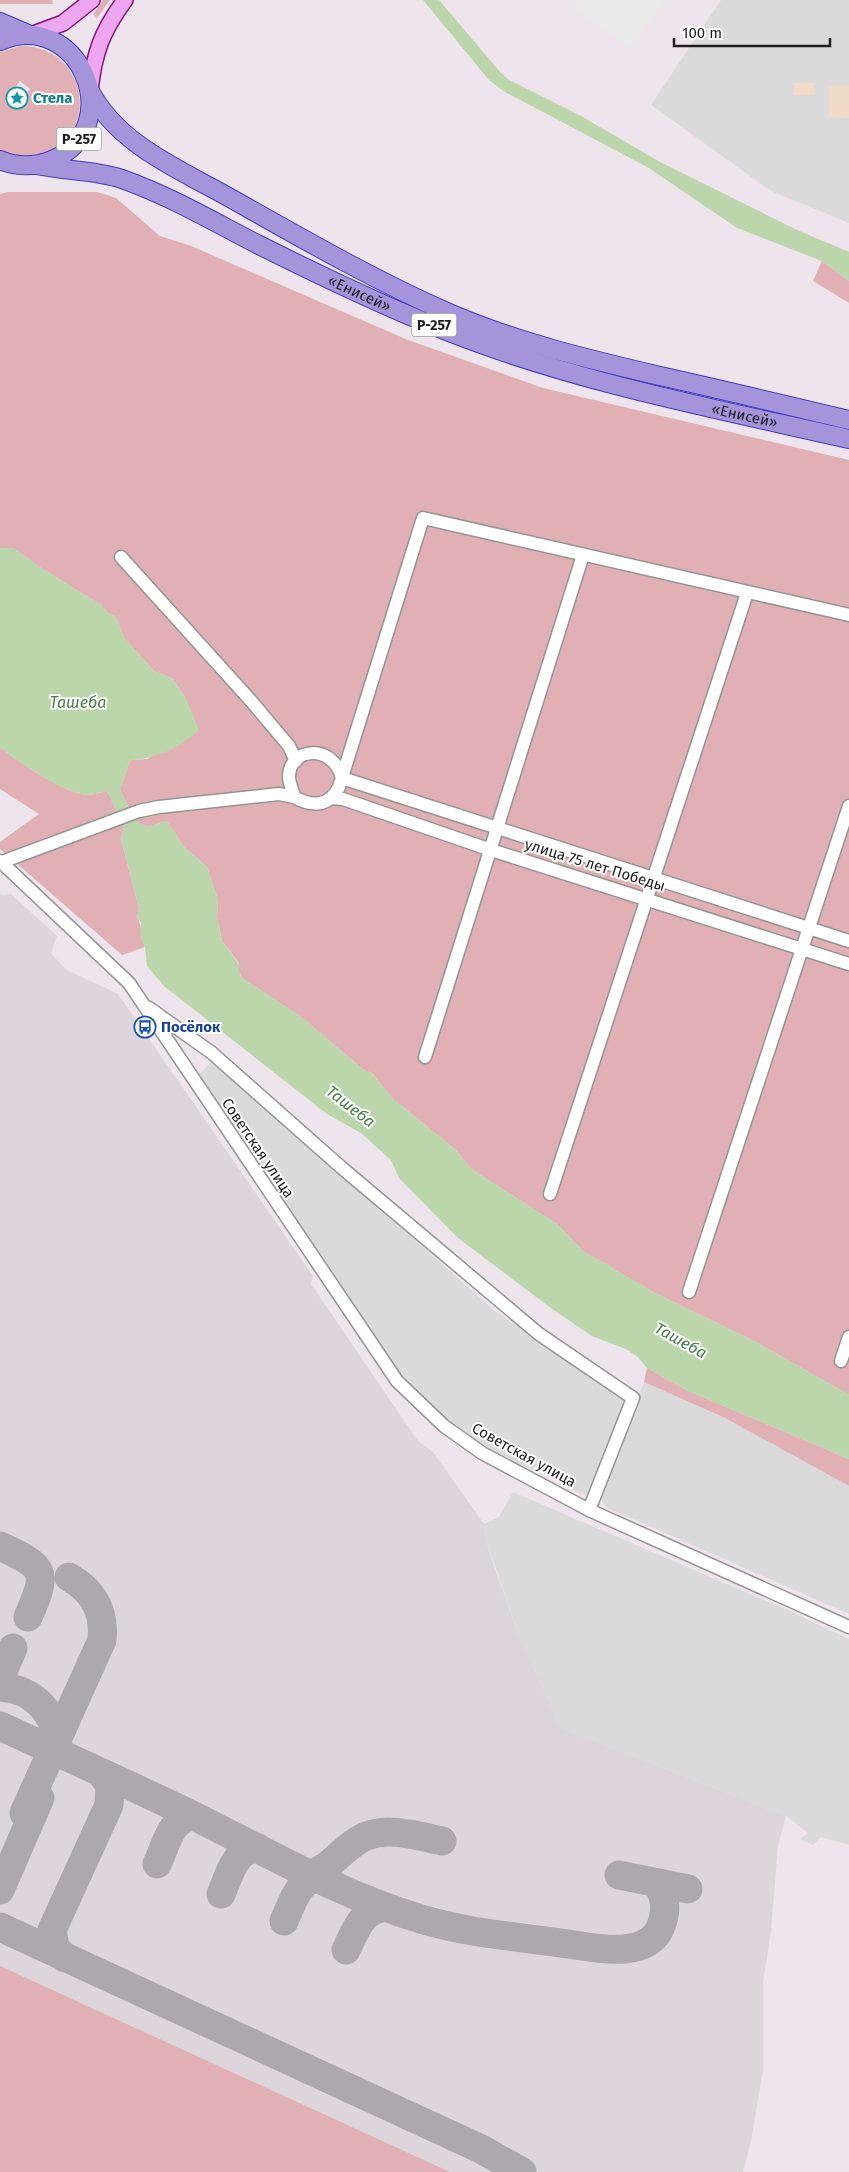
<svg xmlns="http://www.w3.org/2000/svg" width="849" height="2172" font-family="'Fira Sans',sans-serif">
  <rect width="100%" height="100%" fill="#ede4ec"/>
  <path fill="#dbdadb" d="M 721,0 L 849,0 L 849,223 L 771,191 L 651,105 Z
    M 212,1061 L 495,1311 L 626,1399 L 589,1497 L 566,1487 L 568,1480 L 542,1470 L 537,1472 L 483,1446 L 441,1415 L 395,1367 L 195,1079 Z
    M 644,1382 L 725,1418 L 849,1486 L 849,1614 L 606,1507 L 599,1496 Z
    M 513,1492 L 792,1612 L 849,1639 L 849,1845 L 821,1837 L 813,1845 L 800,1839 L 808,1833 L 786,1816 L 561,1728 L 519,1635 L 486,1540 L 484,1524 L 499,1517 Z"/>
  <path fill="#dcd6db" d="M 0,894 L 3,895 L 11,894 L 57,936 L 51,953 L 65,969 L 118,994 L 313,1276 L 311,1284 L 418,1441 L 433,1452 L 484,1524 L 486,1540 L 494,1566 L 519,1635 L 561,1728 L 786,1816 L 778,1845 L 771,1931 L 763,1982 L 763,2070 L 751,2141 L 743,2172 L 0,2172 Z"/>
  <path fill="#e1b0b4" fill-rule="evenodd" d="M 0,0 L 52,0 L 53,4 L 0,4 Z
    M 103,0 L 110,0 L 97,18 L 93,14 Z
    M 21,46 C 89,46 103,140 37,155 C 25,158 11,157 0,150 L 0,52 ZM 20,81 L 30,89 L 15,109 L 5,101 Z
    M 8,192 L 97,192 L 116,198 L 160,236 L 191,246 L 408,340 L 543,388 L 849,460 L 849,1395 L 756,1342 L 655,1293 L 583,1251 L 557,1224 L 471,1169 L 457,1151 L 392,1098 L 372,1073 L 364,1070 L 300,1016 L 242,978 L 239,971 L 239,963 L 222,941 L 217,917 L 218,900 L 207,867 L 184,847 L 167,821 L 147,827 L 136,821 L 120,790 L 130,760 L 148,759 L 192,718 L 186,699 L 173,679 L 154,671 L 124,638 L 116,617 L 108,613 L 101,605 L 38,566 L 13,548 L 0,548 L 0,194 Z
    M 822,261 L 849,281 L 849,303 L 813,281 Z
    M 0,747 C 16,761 68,795 88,795 C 94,795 101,792 107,791 L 124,826 L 121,839 L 139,909 L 137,917 C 143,926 140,937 145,947 L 122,955 L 0,849 L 0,842 L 39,814 L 0,789 Z
    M 647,1368 L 686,1390 L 849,1459 L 849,1486 L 725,1418 L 644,1382 Z
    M 0,1966 L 450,2172 L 0,2172 Z"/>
  <path fill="#f2dbc6" d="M 794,83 L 815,83 L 815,95 L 794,95 Z
    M 829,86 L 849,86 L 849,118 L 829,117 Z"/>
  <path fill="#e9e9e9" d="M 576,0 L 665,0 L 631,49 L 571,7 Z"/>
  <path fill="#bad6aa" d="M 423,0 L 439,0 L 501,73 L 509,80 L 581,116 L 660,162 L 797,230 L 849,252 L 849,281 L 822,261 L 737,228 L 649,168 L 505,92 L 489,80 Z
    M 0,548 L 13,548 L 38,566 L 101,605 L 108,613 L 116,617 L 124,638 L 154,671 L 173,679 L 186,699 L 199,730 C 181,748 155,759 130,760 L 120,790 L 136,821 L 147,827 L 167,821 L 184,847 L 207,867 L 218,900 L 217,917 L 222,941 L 239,964 L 239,971 L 242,978 L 300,1016 L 364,1070 L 372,1073 L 392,1098 L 457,1151 L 471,1169 L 557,1224 L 583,1251 L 655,1293 L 756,1342 L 849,1395 L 849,1459 L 686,1390 L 647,1368 L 638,1357 L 626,1349 L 592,1336 L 555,1311 L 458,1238 L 399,1178 L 391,1160 L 361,1133 L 327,1114 L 164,986 L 147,966 L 145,947 L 140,937 L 141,923 L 137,917 L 139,909 L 121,839 L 124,826 L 107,791 C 101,792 94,795 88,795 C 68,795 15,761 0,747 Z"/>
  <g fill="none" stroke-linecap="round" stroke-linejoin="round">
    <path stroke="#aca8ac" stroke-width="29" d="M 0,1546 C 45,1567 49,1570 28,1617
      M 0,1678 L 13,1648
      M 0,1687 C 35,1689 58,1715 58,1750
      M 0,1726 C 65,1756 130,1785 194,1816 C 268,1853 341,1895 421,1919 C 466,1933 520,1937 568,1944 C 595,1948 648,1960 661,1926 C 667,1911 666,1896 656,1883
      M 24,1813 L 102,1640 C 105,1611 93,1591 69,1577
      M 157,1864 C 166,1846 170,1818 193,1816
      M 311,1874 C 327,1869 336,1857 349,1847 C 377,1822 409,1834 442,1841
      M 619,1875 L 688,1889
      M 0,1890 L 40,1798
      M 221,1894 C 229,1876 235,1848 258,1848
      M 284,1921 C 292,1904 298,1879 319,1878
      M 0,1927 L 481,2149 L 522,2172
      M 346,1950 C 356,1930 361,1910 386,1907
      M 65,1958 L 55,1947 L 52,1930 L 109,1805 L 110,1785 L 101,1773"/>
    <g stroke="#949494" stroke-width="15">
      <path id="minor" d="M 121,557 L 252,702 L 289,746 L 296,761
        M 342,778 C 333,743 289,747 289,777 C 289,783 293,791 294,797 C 312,807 329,807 339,787 L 423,518 L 849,615
        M 342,778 L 849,941
        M 332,798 L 343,799 L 491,850 L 849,964
        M 0,861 L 129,983 L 397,1381 L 444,1426 L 482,1453 L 589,1510 L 849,1627
        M 2,862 L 139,811 L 159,807 L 279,794 L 294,797
        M 149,1008 L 212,1053 L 342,1168 L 539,1334 L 633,1398 L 589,1510
        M 425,1057 L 583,555
        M 550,1194 L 747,593
        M 689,1292 L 849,806
        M 841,1361 L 849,1337"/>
    </g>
    <g stroke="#85127c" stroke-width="18">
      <path id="major" d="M 31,35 L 63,23 L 92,0
        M 90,91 C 94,53 102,31 125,0"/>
    </g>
    <g stroke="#4239c3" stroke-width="20">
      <g id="highway">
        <path d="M 0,22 L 28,34"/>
        <path d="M 0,41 C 79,7 129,127 52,160 C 35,167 17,167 0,160"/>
        <path d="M 90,91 C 118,145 181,170 232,199 C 303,239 374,280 449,313 C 516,342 588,359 660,376 C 723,390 786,405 849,420"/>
        <path id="s1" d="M 37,165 C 65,171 95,170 122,179 C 170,196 214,222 259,245 C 319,275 381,305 444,330 C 574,382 713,408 849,439"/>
      </g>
    </g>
    <use href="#minor" stroke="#fff" stroke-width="12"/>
    <use href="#major" stroke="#eea6f0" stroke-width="15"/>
    <use href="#highway" stroke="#a495db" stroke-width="18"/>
  </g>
  <defs>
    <g id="sight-ring" transform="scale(1.125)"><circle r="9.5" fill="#fff" stroke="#0f9aa8" stroke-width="1.5"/><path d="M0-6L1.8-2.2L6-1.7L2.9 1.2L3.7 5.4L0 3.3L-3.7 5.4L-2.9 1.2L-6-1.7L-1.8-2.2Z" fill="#0f9aa8"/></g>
    <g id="bus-ring" transform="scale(1.125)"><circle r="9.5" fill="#fff" stroke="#1a4fb4" stroke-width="1.5"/><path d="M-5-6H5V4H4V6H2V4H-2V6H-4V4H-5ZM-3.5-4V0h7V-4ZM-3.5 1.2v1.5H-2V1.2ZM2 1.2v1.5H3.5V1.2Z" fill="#1a4fb4"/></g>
  </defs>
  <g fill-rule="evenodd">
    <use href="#sight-ring" x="17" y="98"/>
    <use href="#bus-ring" x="145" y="1027"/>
  </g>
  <g text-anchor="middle" stroke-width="4" stroke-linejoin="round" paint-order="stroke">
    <g fill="#fff" stroke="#616161" stroke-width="1">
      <rect x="56.5" y="127.5" width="45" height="23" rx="4"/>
      <rect x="411.5" y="313.5" width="45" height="23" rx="4"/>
    </g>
    <g font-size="14" font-weight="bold" fill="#1d1d1d">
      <text x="79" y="144">Р-257</text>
      <text x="434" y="330">Р-257</text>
    </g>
    <g font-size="15" font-weight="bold" fill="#0d838f" stroke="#fff" text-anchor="start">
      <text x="33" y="103">Стела</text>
    </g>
    <g font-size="15" fill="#1d1d1d" stroke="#fff">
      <text dy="5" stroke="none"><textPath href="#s1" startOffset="350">«Енисей»</textPath></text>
      <text dy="5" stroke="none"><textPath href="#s1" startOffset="755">«Енисей»</textPath></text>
      <text transform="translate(595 865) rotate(17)" y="5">улица 75 лет Победы</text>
      <text transform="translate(258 1148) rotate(56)" y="5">Советская улица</text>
      <text transform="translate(524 1455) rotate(29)" y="5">Советская улица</text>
    </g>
    <g font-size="15" font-weight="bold" fill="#164399" stroke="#fff" text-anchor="start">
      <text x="161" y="1032">Посёлок</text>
    </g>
    <g font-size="16" font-style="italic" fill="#4a7d44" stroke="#fff">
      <text x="78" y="708">Ташеба</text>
      <text transform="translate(351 1106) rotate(38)" y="6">Ташеба</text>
      <text transform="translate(681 1340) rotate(29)" y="6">Ташеба</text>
    </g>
  </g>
  <path d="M674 38v8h156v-8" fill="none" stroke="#1d1d1d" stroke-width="2.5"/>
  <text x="682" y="38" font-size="15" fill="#1d1d1d" stroke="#ffffff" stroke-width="4" paint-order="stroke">100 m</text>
</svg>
